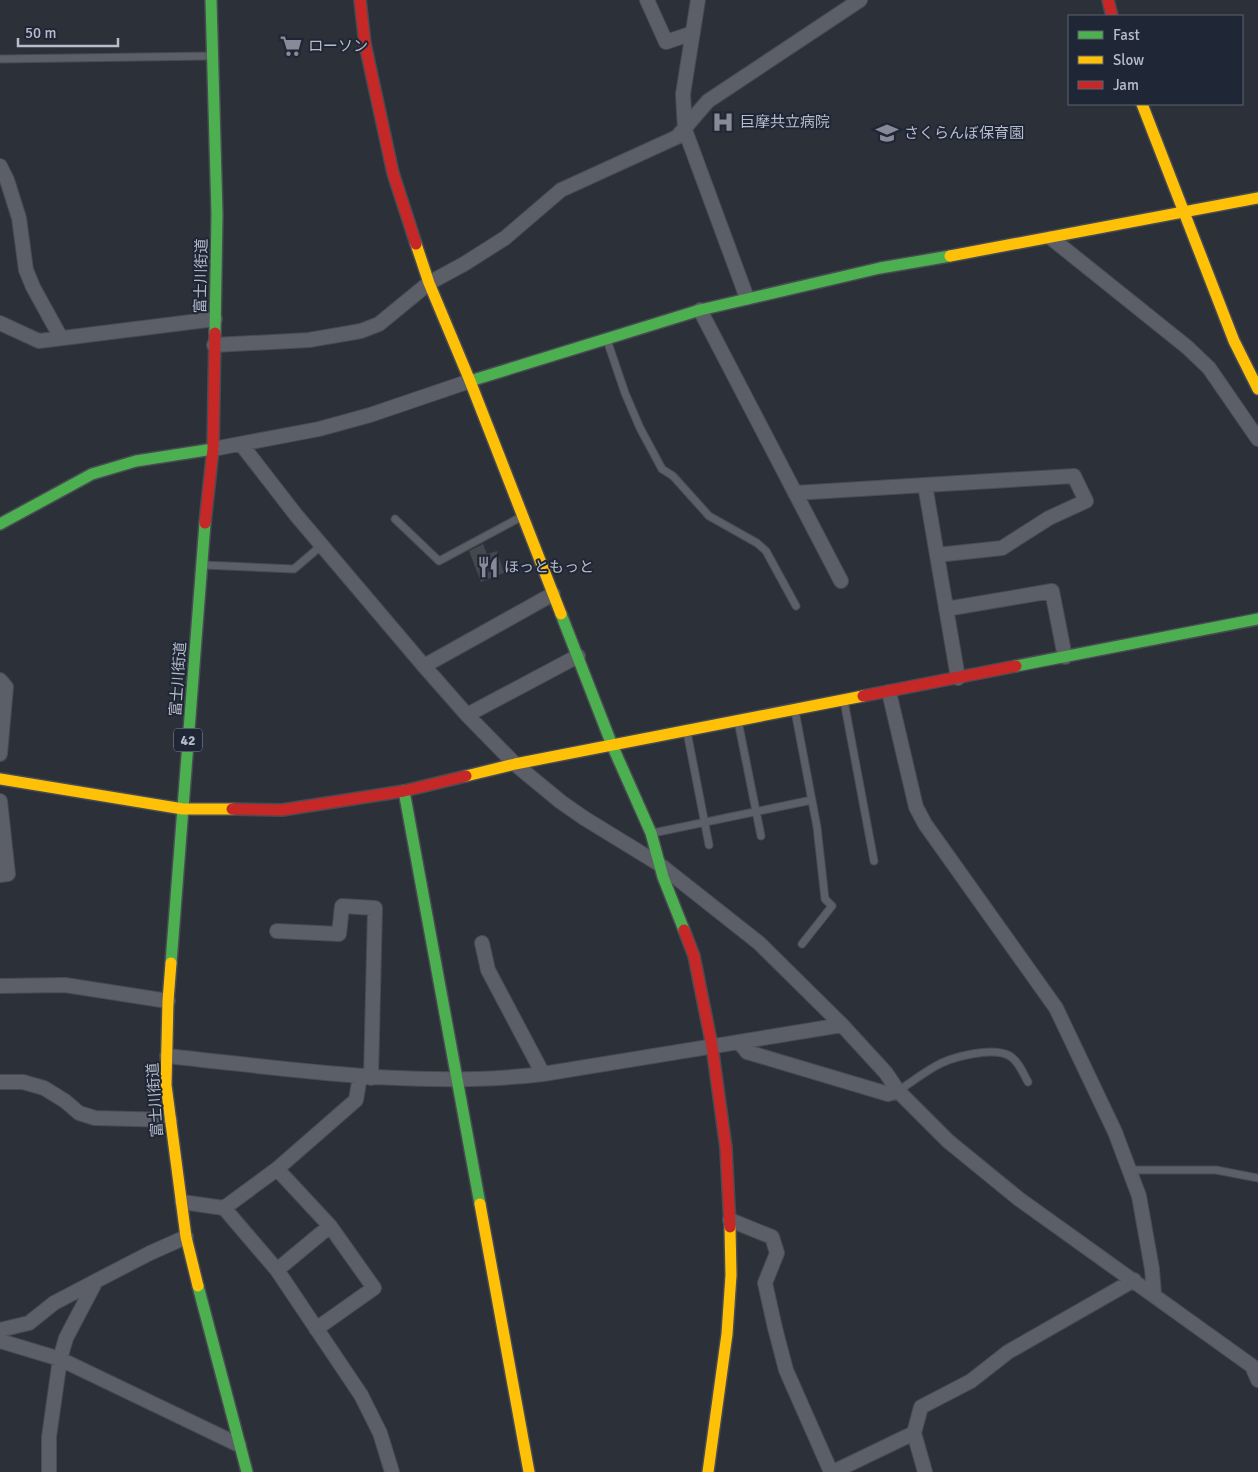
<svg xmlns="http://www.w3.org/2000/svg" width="1258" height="1472" font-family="Signika,'Noto Sans JP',sans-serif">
  <rect width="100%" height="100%" fill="#2c3039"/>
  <path fill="#43474e" d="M 483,544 L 487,554 L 497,551 L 504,573 L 481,582 L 469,551 Z"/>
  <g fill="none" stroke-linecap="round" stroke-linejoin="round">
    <g stroke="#484b52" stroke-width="9">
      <path id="lane" d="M 0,59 L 210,56
        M 607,340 L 625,393 L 640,428 L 662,469 L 673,476 L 709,516 L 757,543 L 766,551 L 796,606
        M 395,519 L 439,561 L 521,517
        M 203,565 L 294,569 L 322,545
        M 844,701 L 874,861
        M 795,711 L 817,827 L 825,899 L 832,906 L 802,944
        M 738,721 L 761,836
        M 687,732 L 709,845
        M 653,833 L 812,800
        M 898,1091 C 910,1083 922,1074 934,1067 C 950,1057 993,1046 1010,1056 C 1019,1062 1023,1073 1028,1082
        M 1129,1170 L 1216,1170 L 1258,1178"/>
    </g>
    <g stroke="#484b52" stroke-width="16">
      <path id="street" d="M 647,0 L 666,42 L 693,33
        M 698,0 L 683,94 L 685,130 L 747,298
        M 0,166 L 7,180 L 19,218 L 26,270 L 33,287 L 61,338
        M 1051,238 L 1187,347 L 1209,368 L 1258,439
        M 700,310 L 841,581
        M 0,323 L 39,341 L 215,319
        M 214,345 L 309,340 L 361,331 L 379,324 L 429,283 L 464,264 L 505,238 L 561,190 L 677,137 L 708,101 L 860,0
        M 241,444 L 296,515 L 424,666 L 467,715 L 515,764 L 561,802 L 584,818 L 659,864 L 759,943 L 842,1025 L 886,1073 L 898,1091 L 948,1141 L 1019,1199 L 1252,1366 L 1258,1380
        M 213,449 L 319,429 L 370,415 L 470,381
        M 925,485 L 1074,476 L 1086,501 L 1049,518 L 1002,548 L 937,555
        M 795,493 L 925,485 L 958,678
        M 946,609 L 1052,591 L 1065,657
        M 424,666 L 553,594
        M 0,680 L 6,687 L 0,754
        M 889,692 L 916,807 L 925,824 L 1056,1008 L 1115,1132 L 1139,1196 L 1152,1269 L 1154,1294
        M 467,715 L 578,656
        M 0,801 L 8,874 L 0,875
        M 277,931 L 339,934 L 342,906 L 375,908 L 371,1078
        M 482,943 L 488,970 L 543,1074
        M 0,986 L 65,985 L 168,1001
        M 739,1042 L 747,1052 L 888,1094 L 898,1091
        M 167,1056 C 292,1069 418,1089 543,1074 L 842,1025
        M 0,1082 L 23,1082 L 44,1088 L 65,1101 L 79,1113 L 95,1118 L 170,1120
        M 277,1169 L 330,1226 L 374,1288 L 316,1329
        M 182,1202 L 224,1208 L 277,1270 L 361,1395 L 380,1433 L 392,1472
        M 224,1208 L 277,1169 L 356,1100 L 360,1076
        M 730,1220 L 772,1237 L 777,1253 L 765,1283 L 775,1328 L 786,1370 L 831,1472
        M 277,1270 L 330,1226
        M 0,1330 L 29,1323 L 54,1303 L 96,1281
        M 0,1341 L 60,1359 L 239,1445
        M 914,1433 L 925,1472
        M 49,1472 L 49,1437 L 60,1359 L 66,1338 L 96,1281 L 150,1253 L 186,1237
        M 833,1472 L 914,1433 L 921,1407 L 971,1381 L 1008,1352 L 1134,1280"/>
    </g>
    <g stroke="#484b52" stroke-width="14">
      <path id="fast" d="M 211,0 L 217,214 L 215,333
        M 470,381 L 700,310 L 880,268 L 950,256
        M 0,524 L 92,474 L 136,461 L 213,449
        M 561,614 L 612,745 L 651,833 L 663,877 L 684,930
        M 1016,666 L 1258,619
        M 404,791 L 480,1204
        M 171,963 L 205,523
        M 198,1286 L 247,1472"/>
    </g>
    <g stroke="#484b52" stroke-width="14">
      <path id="slow" d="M 1142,104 L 1234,341 L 1258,389
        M 416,244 L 429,283 L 470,381 L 561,614
        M 950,256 L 1258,198
        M 466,776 L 515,764 L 863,696
        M 0,779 L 183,809 L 232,809
        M 171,963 L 168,1001 L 166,1085 L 186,1237 L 198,1286
        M 480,1204 L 529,1472
        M 708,1472 L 727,1334 L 731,1275 L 730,1227"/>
    </g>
    <g stroke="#484b52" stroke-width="14">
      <path id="jam" d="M 360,0 L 365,44 L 393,173 L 416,244
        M 1108,0 L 1112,16
        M 205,523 L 213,449 L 215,333
        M 863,696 L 1016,666
        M 232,809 L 282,810 L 404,791 L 466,776
        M 684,930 L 694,956 L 712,1046 L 726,1148 L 730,1227"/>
    </g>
    <use href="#lane" stroke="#5c5f67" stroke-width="7"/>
    <use href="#street" stroke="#5c5f67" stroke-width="14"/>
    <use href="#fast" stroke="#4caf50" stroke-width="11"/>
    <use href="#slow" stroke="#ffc107" stroke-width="11"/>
    <use href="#jam" stroke="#c62828" stroke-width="11"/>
  </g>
  <defs>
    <g id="supermarket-bare" transform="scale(1.725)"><path d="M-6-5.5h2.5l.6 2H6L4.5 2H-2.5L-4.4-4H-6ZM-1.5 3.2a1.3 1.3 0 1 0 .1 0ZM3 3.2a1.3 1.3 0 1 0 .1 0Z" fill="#868b97" stroke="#1f2635" stroke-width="2.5" paint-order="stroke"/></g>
    <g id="hospital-bare" transform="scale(1.725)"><path d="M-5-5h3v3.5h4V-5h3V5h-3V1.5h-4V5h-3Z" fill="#868b97" stroke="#1f2635" stroke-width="2.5" paint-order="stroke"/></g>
    <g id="school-bare" transform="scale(1.725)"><path d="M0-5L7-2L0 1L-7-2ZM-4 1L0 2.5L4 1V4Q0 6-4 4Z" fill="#868b97" stroke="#1f2635" stroke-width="2.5" paint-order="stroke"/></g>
    <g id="restaurant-bare" transform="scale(1.725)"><path d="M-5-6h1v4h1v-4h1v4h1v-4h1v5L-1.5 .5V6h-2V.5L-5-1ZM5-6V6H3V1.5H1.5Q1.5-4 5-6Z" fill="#868b97" stroke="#1f2635" stroke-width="2.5" paint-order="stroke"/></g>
  </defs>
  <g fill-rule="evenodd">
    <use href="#supermarket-bare" x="291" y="46"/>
    <use href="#hospital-bare" x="723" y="122"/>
    <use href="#school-bare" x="887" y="133"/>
    <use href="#restaurant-bare" x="488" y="567"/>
  </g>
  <g text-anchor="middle" stroke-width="4" stroke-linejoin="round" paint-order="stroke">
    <rect fill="#1f2635" stroke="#898f9d" stroke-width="1" x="174" y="728.5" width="28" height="23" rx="4"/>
    <g font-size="14" font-weight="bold" fill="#b7bcca">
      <text x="188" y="745">42</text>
    </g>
    <g font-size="15" fill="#b7bcca" stroke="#1f2635" text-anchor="start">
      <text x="308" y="51">ローソン</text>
      <text x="740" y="127">巨摩共立病院</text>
      <text x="904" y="138">さくらんぼ保育園</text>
      <text x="504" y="572">ほっともっと</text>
    </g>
    <g font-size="15" fill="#b7bcca" stroke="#1f2635">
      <text transform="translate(201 276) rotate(-89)" y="5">富士川街道</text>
      <text transform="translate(178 679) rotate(-86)" y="5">富士川街道</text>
      <text transform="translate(155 1100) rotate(-94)" y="5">富士川街道</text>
    </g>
  </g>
  <rect x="1068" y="15" width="175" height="90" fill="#1f2635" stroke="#5c6271"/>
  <rect x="1078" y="31" width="25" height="8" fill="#4caf50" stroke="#5c6271"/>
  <text x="1113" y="40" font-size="15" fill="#b7bcca">Fast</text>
  <rect x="1078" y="56" width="25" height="8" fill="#ffc107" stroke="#5c6271"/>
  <text x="1113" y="65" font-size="15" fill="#b7bcca">Slow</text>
  <rect x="1078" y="81" width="25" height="8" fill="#c62828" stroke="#5c6271"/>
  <text x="1113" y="90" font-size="15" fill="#b7bcca">Jam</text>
  <path d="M18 38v8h100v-8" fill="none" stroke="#b7bcca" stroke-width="2.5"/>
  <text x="25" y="38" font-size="15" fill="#b7bcca" stroke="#1f2635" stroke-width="4" paint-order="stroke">50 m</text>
</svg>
